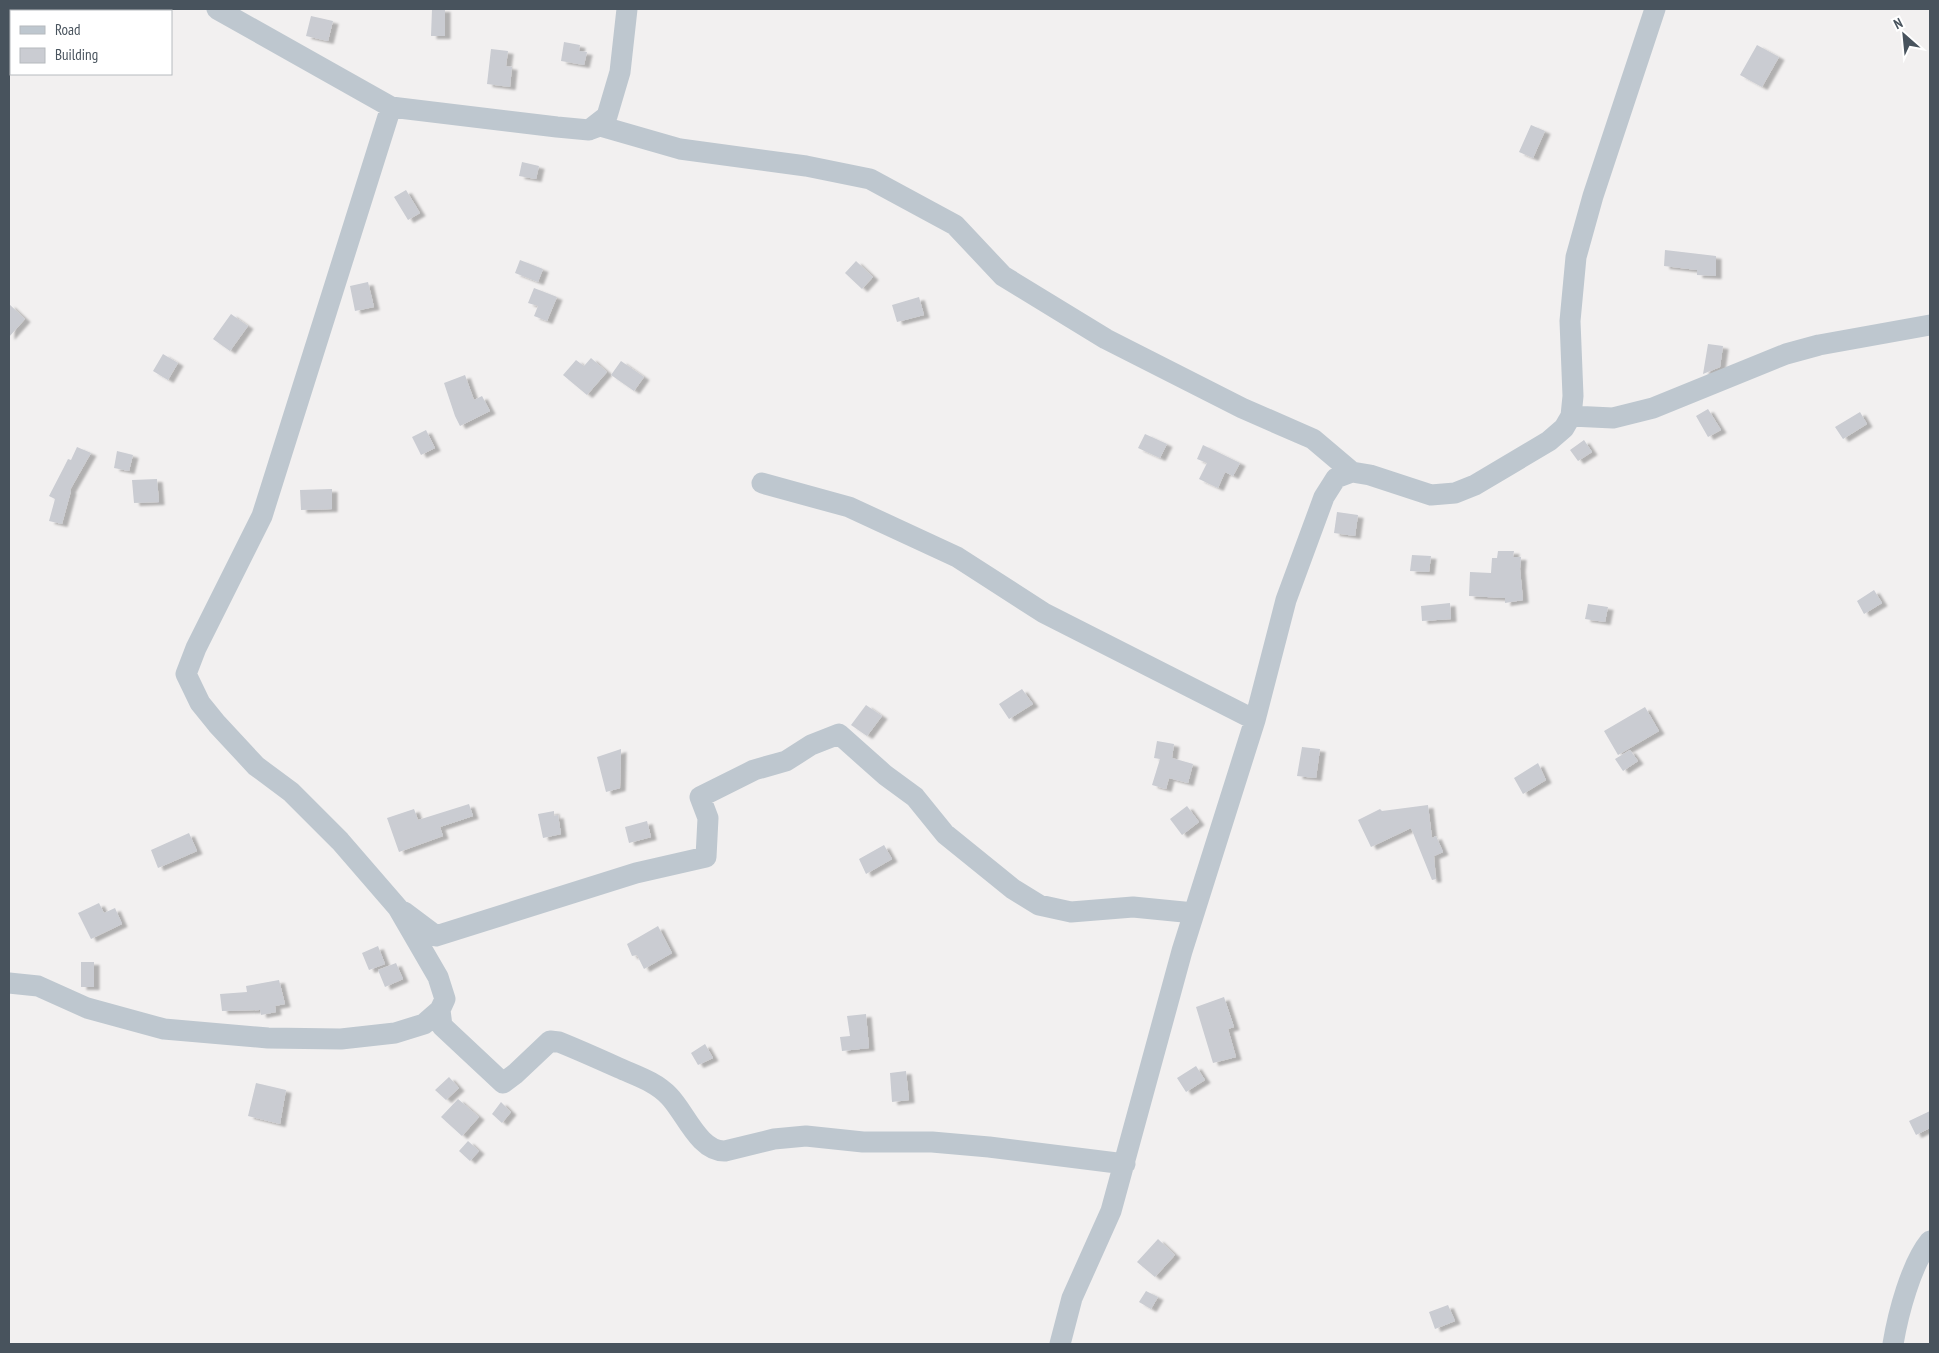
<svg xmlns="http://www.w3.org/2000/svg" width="1939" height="1353" font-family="'PT Sans Narrow',sans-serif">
  <defs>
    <filter id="shadow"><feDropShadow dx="5.5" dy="3" stdDeviation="1" flood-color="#0004"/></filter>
  </defs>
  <rect width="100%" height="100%" fill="#f2f0f0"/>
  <path fill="#caccd2" filter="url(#shadow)" d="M 432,9 L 445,9 L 445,36 L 431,36 Z
    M 311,16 L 333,21 L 328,41 L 306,36 Z
    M 564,42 L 580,45 L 579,51 L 587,52 L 584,65 L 561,61 Z
    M 1757,45 L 1779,57 L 1762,87 L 1740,75 Z
    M 491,49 L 508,51 L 506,66 L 512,67 L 510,87 L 487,84 Z
    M 1531,125 L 1545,131 L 1533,158 L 1519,152 Z
    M 522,162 L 539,166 L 536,179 L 519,176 Z
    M 406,190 L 420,213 L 408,220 L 394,197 Z
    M 1665,250 L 1716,256 L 1716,276 L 1697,275 L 1697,270 L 1664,266 Z
    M 520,260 L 543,269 L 538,282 L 515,273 Z
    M 856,261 L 873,277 L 862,289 L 845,273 Z
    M 368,282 L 374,307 L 355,311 L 350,286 Z
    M 534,288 L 557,297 L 547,321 L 534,316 L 538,306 L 528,303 Z
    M 919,297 L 924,315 L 897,322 L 892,305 Z
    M 9,304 L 25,319 L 9,337 Z
    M 231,314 L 248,326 L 230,351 L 213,339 Z
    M 1708,344 L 1723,346 L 1720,367 L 1703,374 Z
    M 163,354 L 178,363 L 168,380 L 153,371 Z
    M 591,358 L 607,372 L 587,395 L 563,375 L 576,360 L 584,366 Z
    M 621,361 L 644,377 L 634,391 L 611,375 Z
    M 465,375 L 474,400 L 482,396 L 490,411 L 460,426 L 455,416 L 444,383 Z
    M 1708,409 L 1721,430 L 1708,437 L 1696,416 Z
    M 1860,412 L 1867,424 L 1843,439 L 1835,427 Z
    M 426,430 L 435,448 L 421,455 L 412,437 Z
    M 1145,434 L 1167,444 L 1160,458 L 1138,448 Z
    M 1584,440 L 1592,452 L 1578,461 L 1570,450 Z
    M 1203,445 L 1240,463 L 1233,476 L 1225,472 L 1218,488 L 1199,479 L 1207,463 L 1197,459 Z
    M 77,447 L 91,453 L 70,490 L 71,491 L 62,524 L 49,521 L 55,499 L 49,496 L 63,469 L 68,459 L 71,460 Z
    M 117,451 L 133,455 L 129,471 L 114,468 Z
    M 157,479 L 159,502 L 134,503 L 132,480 Z
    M 332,489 L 332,509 L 301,510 L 300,490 Z
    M 1337,512 L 1358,515 L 1355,536 L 1334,533 Z
    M 1498,551 L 1514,551 L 1513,557 L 1521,557 L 1520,569 L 1523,600 L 1505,603 L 1505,598 L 1469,596 L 1470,572 L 1491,573 L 1492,558 L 1497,558 Z
    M 1412,555 L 1431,556 L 1429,572 L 1410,571 Z
    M 1874,590 L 1882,603 L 1864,614 L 1857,601 Z
    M 1450,603 L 1451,619 L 1422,621 L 1421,606 Z
    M 1588,604 L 1608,607 L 1605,622 L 1585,619 Z
    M 1022,689 L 1033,704 L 1009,719 L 999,704 Z
    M 866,705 L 882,716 L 867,736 L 851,725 Z
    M 1645,707 L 1659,731 L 1618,755 L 1604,731 Z
    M 1157,741 L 1174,744 L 1172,758 L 1193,764 L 1188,783 L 1169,778 L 1166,789 L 1152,785 L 1160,759 L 1154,758 Z
    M 1302,747 L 1320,749 L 1316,778 L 1297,776 Z
    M 621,749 L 620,788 L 606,792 L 597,757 Z
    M 1630,750 L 1638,761 L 1623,771 L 1615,759 Z
    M 1538,763 L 1546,780 L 1523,794 L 1514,778 Z
    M 469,804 L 473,816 L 440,827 L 443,836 L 399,852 L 387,818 L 414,809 L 418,820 Z
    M 1428,805 L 1432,838 L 1436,836 L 1443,852 L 1434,856 L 1436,879 L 1432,880 L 1411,828 L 1371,847 L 1358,820 L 1380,809 L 1382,811 Z
    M 1187,806 L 1199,822 L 1182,835 L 1170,819 Z
    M 554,811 L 554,816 L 558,815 L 561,834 L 543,838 L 538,814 Z
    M 647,821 L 651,837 L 629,843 L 625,827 Z
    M 189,833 L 197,851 L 158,868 L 151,850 Z
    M 884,845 L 892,859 L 866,874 L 859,859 Z
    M 99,903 L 104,913 L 115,908 L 122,924 L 91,939 L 78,913 Z
    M 658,926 L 672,953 L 644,969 L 637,955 L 632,956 L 627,944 Z
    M 378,946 L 385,964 L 369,970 L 362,953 Z
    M 81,962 L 94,962 L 94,987 L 81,987 Z
    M 396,963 L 403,979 L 385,987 L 378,970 Z
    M 279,980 L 285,1004 L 275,1006 L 276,1012 L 261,1015 L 260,1010 L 222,1011 L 220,994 L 247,992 L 246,986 Z
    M 1224,997 L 1234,1027 L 1228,1029 L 1236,1057 L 1213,1063 L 1196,1007 Z
    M 866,1014 L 869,1048 L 842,1051 L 840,1037 L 850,1036 L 847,1016 Z
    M 705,1044 L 713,1058 L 698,1065 L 691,1053 Z
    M 1196,1066 L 1205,1080 L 1186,1092 L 1177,1078 Z
    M 906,1071 L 909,1100 L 892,1102 L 890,1073 Z
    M 449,1077 L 459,1088 L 446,1100 L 435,1090 Z
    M 256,1083 L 286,1090 L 280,1124 L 248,1116 Z
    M 458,1099 L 479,1117 L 462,1136 L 441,1117 Z
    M 501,1102 L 511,1112 L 502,1123 L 492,1114 Z
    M 1930,1111 L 1930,1128 L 1916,1135 L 1909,1121 Z
    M 468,1141 L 479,1151 L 470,1161 L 459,1151 Z
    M 1158,1239 L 1175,1255 L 1155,1277 L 1137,1262 Z
    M 1146,1291 L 1158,1297 L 1151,1309 L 1139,1302 Z
    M 1448,1305 L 1455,1321 L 1435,1329 L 1429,1312 Z"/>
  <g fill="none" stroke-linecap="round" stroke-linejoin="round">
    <path stroke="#bec7cf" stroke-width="21" d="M 217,9 L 391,107 L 557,127 L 589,130 L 607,116 L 620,72 L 627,9
      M 589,130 L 600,126 L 680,149 L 806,166 L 870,179 L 955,225 L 1003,276 L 1106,339 L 1242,408 L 1313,439 L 1352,472
      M 1571,416 L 1613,418 L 1653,408 L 1786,354 L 1819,345 L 1930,325
      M 762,483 L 849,507 L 957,557 L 1044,613 L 1255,720
      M 404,912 L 436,936 L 636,873 L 706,857 L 708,818 L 700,797 L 754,770 L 786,761 L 811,745 L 839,734 L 885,775 L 915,797 L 945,834 L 1013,889 L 1039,905 L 1071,912 L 1133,907 L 1194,913
      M 9,983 L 38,986 L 87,1008 L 164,1029 L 268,1038 L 341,1039 L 395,1033 L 424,1024 L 440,1010 L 445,999 L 438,977 L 398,908 L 340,841 L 291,792 L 256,766 L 217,724 L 200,703 L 186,674 L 196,648 L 262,516 L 391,107
      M 440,1010 L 442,1026 L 503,1083 L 515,1074 L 550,1041 L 559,1042 C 579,1050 599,1059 619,1068 C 637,1076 656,1082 669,1096 C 685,1112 699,1152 725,1151 L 774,1139 L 806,1136 L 863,1142 L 932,1142 L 989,1147 L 1125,1164
      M 1060,1344 L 1072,1298 L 1111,1211 L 1182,951 L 1255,720 L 1286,600 L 1324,497 L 1336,478 L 1352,472 L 1370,475 L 1431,495 L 1455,493 L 1475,485 L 1549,441 L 1564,428 L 1571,416 L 1573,396 L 1570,321 L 1576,257 L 1593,196 L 1655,9
      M 1893,1344 C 1898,1314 1911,1264 1930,1241"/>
  </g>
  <rect width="1939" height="1353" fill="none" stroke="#48535d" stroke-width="20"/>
  <rect x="10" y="10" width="162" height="65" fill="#ffffff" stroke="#b6babe"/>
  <rect x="20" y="26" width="25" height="8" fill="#bec7cf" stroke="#b6babe"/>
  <text x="55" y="35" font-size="15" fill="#48535d">Road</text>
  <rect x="20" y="48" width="25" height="15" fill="#caccd2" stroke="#b6babe"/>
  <text x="55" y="60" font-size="15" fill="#48535d">Building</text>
  <g transform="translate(1904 35) rotate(333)" stroke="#ffffff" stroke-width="4" paint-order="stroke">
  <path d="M0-4L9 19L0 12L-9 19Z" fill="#48535d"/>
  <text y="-8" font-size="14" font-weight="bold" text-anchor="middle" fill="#48535d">N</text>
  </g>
</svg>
